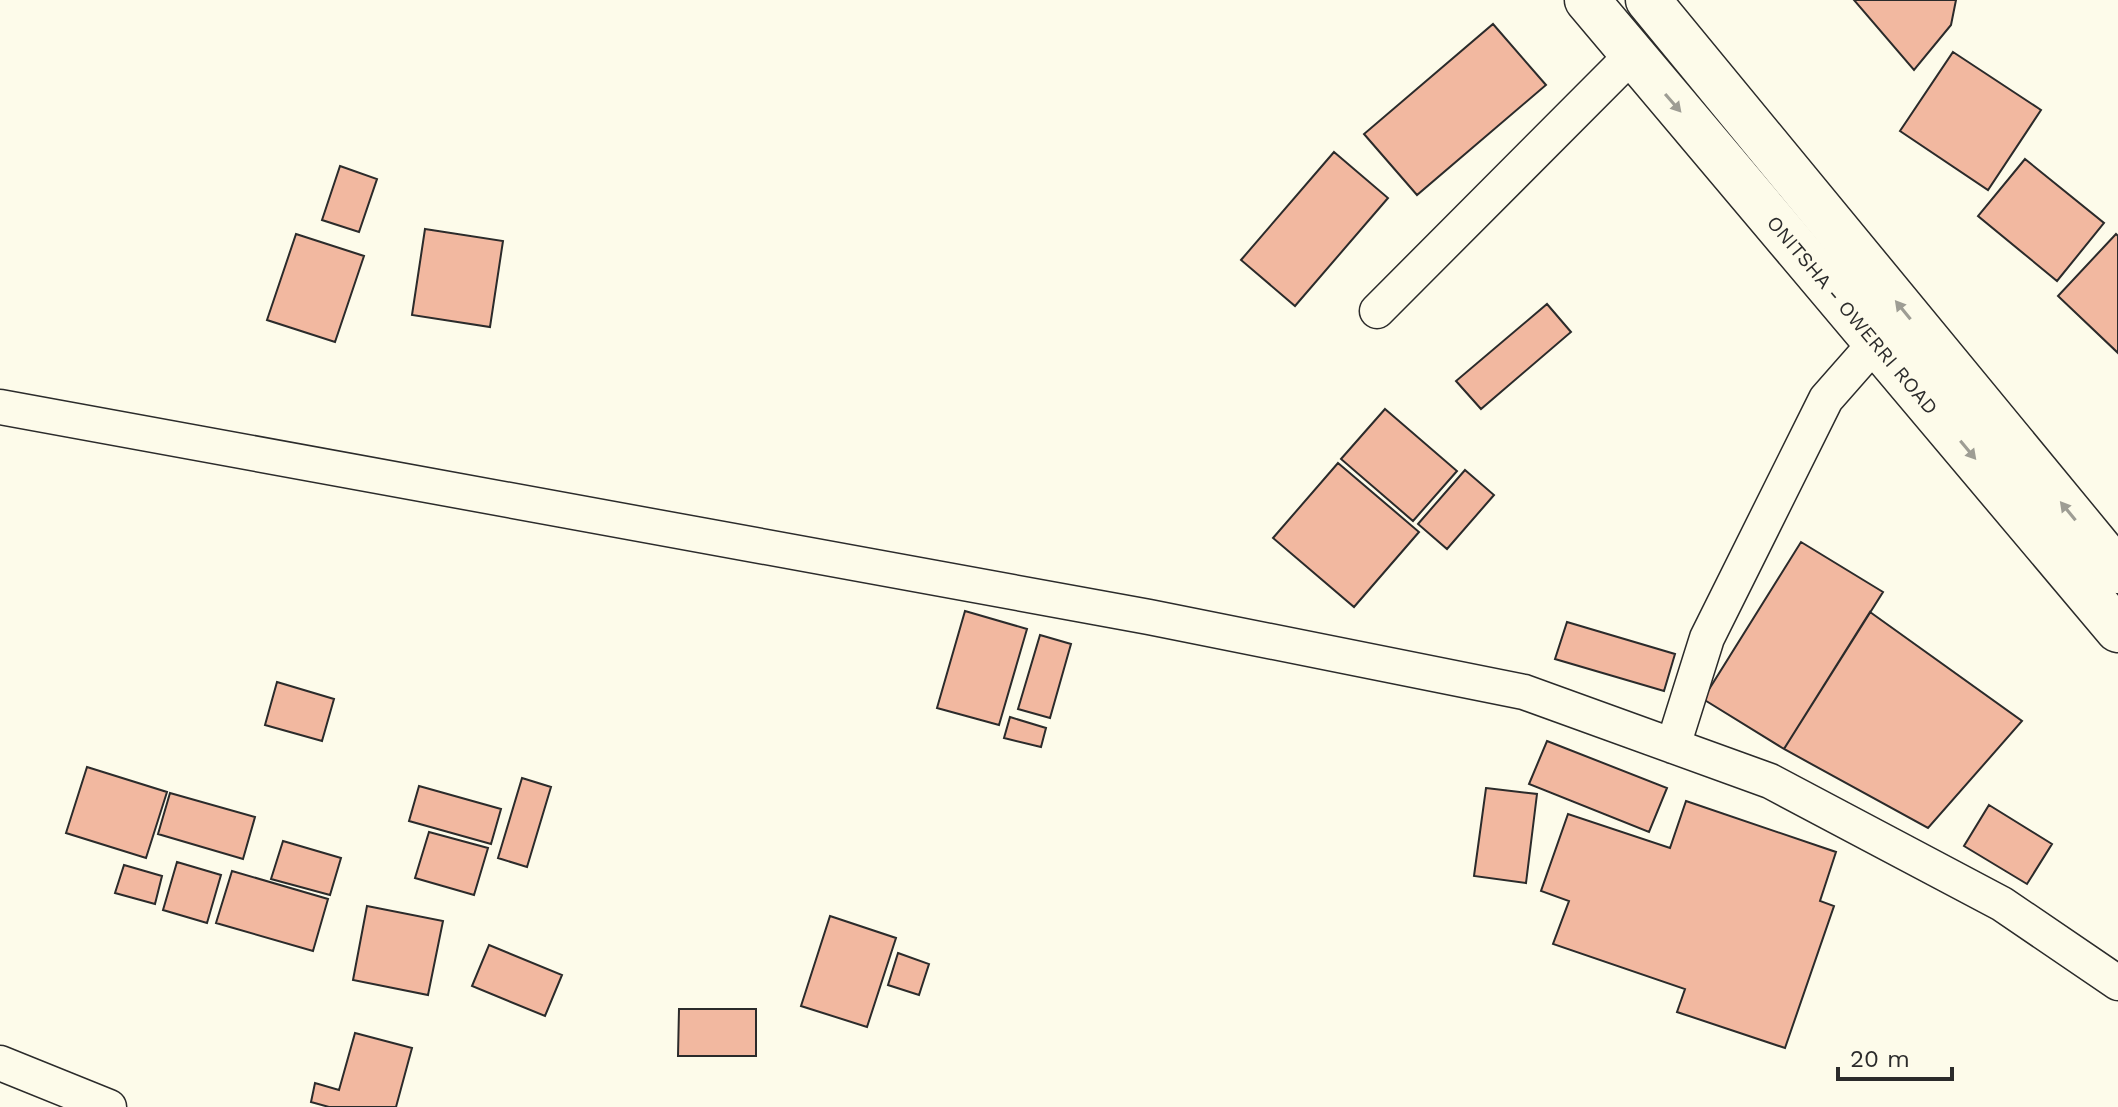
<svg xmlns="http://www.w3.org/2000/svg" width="2118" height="1107" font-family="'Work Sans',sans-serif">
  <rect width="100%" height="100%" fill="#fdfbea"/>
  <path fill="#f2b8a0" stroke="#2b2b2b" stroke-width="2" d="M 1854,0 L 1956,0 L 1951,25 L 1914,70 Z
    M 1493,24 L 1546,85 L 1417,195 L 1364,134 Z
    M 1953,52 L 2041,110 L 1988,190 L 1900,131 Z
    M 1334,152 L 1388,198 L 1295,306 L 1241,260 Z
    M 2025,159 L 2104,223 L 2057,281 L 1978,216 Z
    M 340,166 L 377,179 L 359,232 L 322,220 Z
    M 425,229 L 503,241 L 490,327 L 412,315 Z
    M 296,234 L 364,256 L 335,342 L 267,320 Z
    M 2116,234 L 2118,236 L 2118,353 L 2058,296 Z
    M 1547,304 L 1571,332 L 1481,409 L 1456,381 Z
    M 1385,409 L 1457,471 L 1413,521 L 1341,459 Z
    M 1338,463 L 1419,532 L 1354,607 L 1273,538 Z
    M 1465,470 L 1494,495 L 1447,549 L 1418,524 Z
    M 1801,542 L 1883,592 L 1784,749 L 1703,699 Z
    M 965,611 L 1027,629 L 999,725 L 937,708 Z
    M 1870,612 L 2022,721 L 1928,828 L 1784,749 Z
    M 1567,622 L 1675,654 L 1664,691 L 1555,659 Z
    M 1040,635 L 1071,644 L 1050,718 L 1018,709 Z
    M 277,682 L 334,699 L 322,741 L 265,725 Z
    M 1010,717 L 1046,728 L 1041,747 L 1004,738 Z
    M 1547,741 L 1667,788 L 1649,832 L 1529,784 Z
    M 87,767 L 167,792 L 146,858 L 66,833 Z
    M 522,778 L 551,787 L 527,867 L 498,858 Z
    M 419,786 L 501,809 L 491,844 L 409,821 Z
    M 1486,788 L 1537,794 L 1526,883 L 1474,876 Z
    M 170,793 L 255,817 L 243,859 L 158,834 Z
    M 1686,801 L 1836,852 L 1820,901 L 1834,906 L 1785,1048 L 1677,1012 L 1685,989 L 1553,944 L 1569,901 L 1541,891 L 1568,814 L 1670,848 Z
    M 1989,805 L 2052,844 L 2027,884 L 1964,846 Z
    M 429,832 L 488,848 L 474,895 L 415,878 Z
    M 283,841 L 341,858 L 330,895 L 271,879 Z
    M 177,862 L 221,875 L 207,923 L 163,910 Z
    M 124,865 L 162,876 L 155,904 L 115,893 Z
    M 232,871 L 328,899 L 313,951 L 216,923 Z
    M 367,906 L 443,921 L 428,995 L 353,980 Z
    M 830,916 L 896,938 L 867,1027 L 801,1006 Z
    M 489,945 L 562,975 L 545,1016 L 472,986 Z
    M 898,953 L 929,964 L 919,995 L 888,985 Z
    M 679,1009 L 756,1009 L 756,1056 L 678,1056 Z
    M 355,1033 L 412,1048 L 396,1107 L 329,1107 L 311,1102 L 315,1083 L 339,1090 Z"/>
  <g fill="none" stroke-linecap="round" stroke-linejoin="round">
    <g stroke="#2b2b2b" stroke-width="37">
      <path id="minor" d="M 1377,311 L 1632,55
        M 0,407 L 1149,617 L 1524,692 L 1770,781 L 2002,904 L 2118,983
        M 1673,746 L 1707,638 L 1826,399 L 1877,341
        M 0,1063 L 109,1107"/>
    </g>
    <g stroke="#2b2b2b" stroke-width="47">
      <g id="trunk">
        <path id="s1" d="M 1587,0 L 2118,630"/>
        <path d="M 1648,0 L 2118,571"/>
      </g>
    </g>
    <use href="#minor" stroke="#fdfbea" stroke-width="34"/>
    <use href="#trunk" stroke="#fdfbea" stroke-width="44"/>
  </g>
  <defs><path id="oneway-solid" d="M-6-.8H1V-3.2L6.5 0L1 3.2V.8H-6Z" transform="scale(2)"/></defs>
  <g fill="#9e9d94">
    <use href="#oneway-solid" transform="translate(1673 103) rotate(49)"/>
    <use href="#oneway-solid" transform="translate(1903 310) rotate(-129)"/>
    <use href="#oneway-solid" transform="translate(1968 450) rotate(50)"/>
    <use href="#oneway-solid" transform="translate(2068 511) rotate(-129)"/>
  </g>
  <g text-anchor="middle" stroke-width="6" stroke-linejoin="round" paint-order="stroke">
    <g font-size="20" fill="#2b2b2b" stroke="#fdfbea">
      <text dy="7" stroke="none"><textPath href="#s1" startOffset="412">ONITSHA - OWERRI ROAD</textPath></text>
    </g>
  </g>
  <path d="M1838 1067v12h114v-12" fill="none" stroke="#2b2b2b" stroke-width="4"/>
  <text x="1850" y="1067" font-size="24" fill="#2b2b2b" stroke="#fdfbea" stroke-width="6" paint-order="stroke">20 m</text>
</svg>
